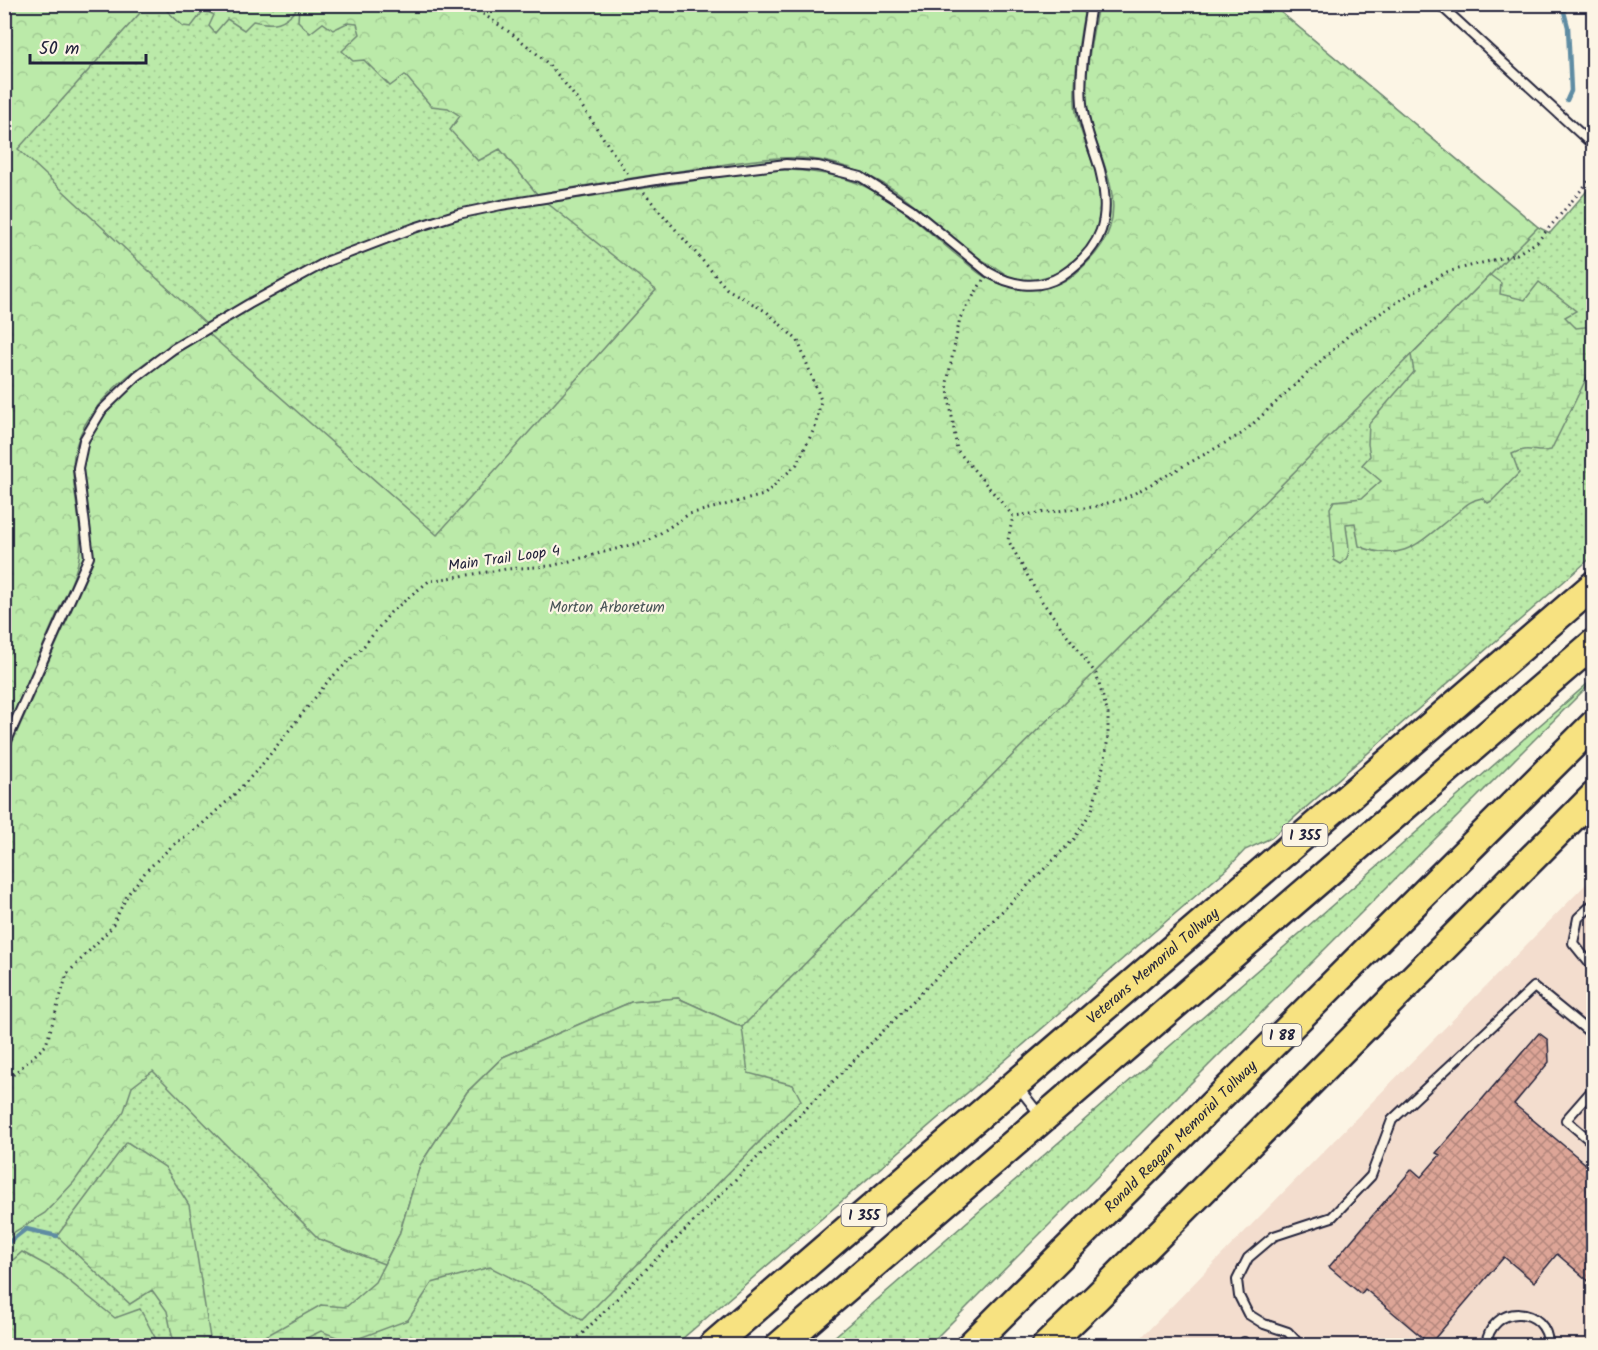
<svg xmlns="http://www.w3.org/2000/svg" width="1598" height="1350" font-family="Kalam,sans-serif">
  <defs>
    <pattern id="grass-dots" width="8" height="8" patternUnits="userSpaceOnUse" patternTransform="scale(1.5)"><rect width="8" height="8" fill="#bbeaa9"/><path d="M2 2h.1M6 6h.1" fill="none" stroke="#a0c892" stroke-width="1.8" stroke-linecap="round"/></pattern>
    <pattern id="forest-crowns" width="20" height="18" patternUnits="userSpaceOnUse" patternTransform="scale(1.5)"><rect width="20" height="18" fill="#bbeaa9"/><path d="M2 6a3 3 0 1 1 6 0M12 15a3 3 0 1 1 6 0" fill="none" stroke="#a0c892"/></pattern>
    <pattern id="wetland-marsh" width="20" height="14" patternUnits="userSpaceOnUse" patternTransform="scale(1.5)"><rect width="20" height="14" fill="#bbeaa9"/><path d="M1 5h8M5 5V1M11 12h8M15 12V8" fill="none" stroke="#a0c892"/></pattern>
    <pattern id="building-cross-hatch" width="8" height="8" patternUnits="userSpaceOnUse" patternTransform="scale(1.5)"><rect width="8" height="8" fill="#dda597"/><path d="M0 0l8 8M0 8l8-8" fill="none" stroke="#b3867c"/></pattern>
  </defs>
  <rect width="100%" height="100%" fill="#fcf5e5"/>
  <filter id="ink" filterUnits="userSpaceOnUse"><feTurbulence type="fractalNoise" baseFrequency=".0167" numOctaves="2"/><feDisplacementMap in="SourceGraphic" scale="12" xChannelSelector="R" yChannelSelector="G"/><feConvolveMatrix kernelMatrix="1 2 1 2 8 2 1 2 1" color-interpolation-filters="sRGB"/></filter>
  <g filter="url(#ink)">
    <path fill="#f3ddce" d="M 1593,877 L 1593,1345 L 1133,1346 L 1206,1271 Z"/>
    <path fill="url(#grass-dots)" stroke="#6e8672" stroke-width="1.5" d="M 5,5 L 1272,5 L 1538,227 L 1550,233 L 1593,184 L 1593,556 L 1271,838 L 1245,850 L 1228,868 L 675,1345 L 5,1346 Z
      M 1593,679 L 1593,681 L 929,1345 L 825,1345 Z"/>
    <path fill="url(#forest-crowns)" stroke="#6e8672" stroke-width="1.5" d="M 5,4 L 144,5 L 140,13 L 18,149 L 206,324 C 156,354 76,399 73,465 C 72,494 83,523 80,551 C 78,573 65,596 56,616 C 39,655 22,694 5,733 Z
      M 161,5 L 1086,5 C 1080,30 1072,87 1076,112 C 1083,149 1111,188 1099,226 C 1092,245 1081,256 1066,268 C 1056,275 1026,284 1014,279 C 1007,276 1001,271 995,267 C 985,261 973,256 964,248 C 939,229 918,204 891,188 C 866,173 839,162 810,159 C 777,155 740,162 707,167 C 650,175 593,184 537,194 L 500,149 L 478,161 L 450,130 L 460,116 L 448,108 L 431,106 L 405,75 L 390,86 L 364,60 L 353,61 L 342,51 L 360,34 L 357,24 L 347,23 L 333,30 L 323,23 L 310,33 L 298,21 L 299,7 C 283,24 276,26 253,21 L 244,30 L 227,19 L 215,33 L 209,26 L 214,15 L 204,10 L 191,27 L 183,26 Z
      M 1098,5 L 1272,5 L 1538,227 L 742,1027 L 678,998 L 631,1002 L 503,1057 L 467,1092 L 420,1165 L 399,1235 L 384,1264 L 319,1239 L 153,1071 L 132,1087 L 124,1111 L 74,1182 L 45,1213 L 5,1238 L 5,759 L 88,573 C 96,536 85,508 83,472 C 80,412 164,361 208,333 L 437,535 L 656,290 L 547,203 L 764,170 C 799,169 835,172 866,187 C 904,205 931,236 964,261 C 972,267 980,276 989,279 C 1018,292 1049,294 1075,274 C 1088,263 1105,245 1110,227 C 1122,187 1093,147 1087,108 C 1083,81 1093,32 1098,5 Z
      M 22,1252 L 55,1270 L 115,1318 L 140,1309 L 159,1345 L 5,1345 L 5,1267 Z"/>
    <path fill="url(#wetland-marsh)" stroke="#6e8672" stroke-width="1.5" d="M 1490,275 L 1501,283 L 1500,294 L 1525,300 L 1539,282 L 1576,311 L 1565,317 L 1576,328 L 1593,326 L 1593,367 L 1587,377 L 1551,450 C 1535,454 1529,445 1512,454 L 1519,473 L 1492,501 L 1488,503 L 1482,498 C 1471,500 1466,505 1458,512 C 1424,537 1406,566 1359,546 L 1355,523 L 1346,524 C 1346,538 1355,555 1341,564 L 1334,560 L 1330,508 L 1334,501 L 1362,498 L 1381,481 L 1362,465 L 1370,456 L 1368,444 L 1369,424 L 1414,372 L 1411,355 Z
      M 678,998 L 742,1027 L 748,1073 L 793,1085 L 801,1100 L 582,1320 L 541,1293 L 490,1267 L 432,1283 L 408,1320 L 349,1342 L 321,1331 L 292,1345 L 250,1345 L 321,1305 L 346,1307 L 375,1282 L 399,1235 L 420,1165 L 467,1092 L 503,1057 L 631,1002 Z
      M 127,1142 L 165,1167 L 189,1205 L 210,1338 L 243,1345 L 174,1345 L 167,1311 L 152,1290 L 130,1304 L 57,1236 Z"/>
    <g fill="none" stroke-linecap="round" stroke-linejoin="round">
      <path stroke="#5f8ca3" stroke-width="4.5" d="M 1562,4 L 1568,27 L 1571,91 L 1567,100
        M 4,1246 L 26,1229 L 57,1236"/>
    </g>
    <path fill="url(#building-cross-hatch)" stroke="#22223b" stroke-width="1.5" d="M 1539,1033 L 1548,1040 L 1549,1062 L 1514,1104 L 1593,1170 L 1593,1285 L 1557,1254 L 1534,1282 L 1504,1257 L 1430,1344 L 1365,1289 L 1361,1294 L 1329,1267 L 1412,1169 L 1421,1177 L 1440,1155 L 1436,1153 Z"/>
    <g fill="none" stroke-linecap="round" stroke-linejoin="round">
      <g stroke="#22223b" stroke-width="12">
        <path id="service" d="M 1439,4 L 1594,146
          M 4,747 L 89,557 L 78,468 L 84,440 L 102,410 L 137,376 L 173,349 L 249,304 L 328,261 L 414,228 L 458,214 L 501,205 L 669,178 L 786,164 L 818,166 L 861,177 L 911,209 L 988,272 C 1010,285 1037,291 1061,276 C 1103,249 1112,218 1100,170 C 1094,148 1084,128 1082,104 C 1079,71 1086,37 1091,4
          M 1594,903 L 1578,918 L 1573,943 L 1594,969
          M 1018,1087 L 1040,1115
          M 1594,1088 L 1566,1120 L 1594,1144
          M 1299,1344 L 1288,1332 L 1264,1324 L 1248,1314 L 1239,1296 L 1237,1280 L 1248,1258 L 1274,1236 L 1332,1217 L 1371,1176 L 1392,1120 L 1534,987 L 1594,1036
          M 1240,1346 L 1244,1342 L 1249,1346
          M 1486,1346 C 1490,1302 1549,1305 1548,1346"/>
      </g>
      <g stroke="#22223b" stroke-width="32">
        <g id="motorway">
          <path id="s1" d="M 712,1346 L 1594,585"/>
          <path d="M 779,1346 L 1594,643"/>
          <path id="s2" d="M 970,1346 L 1594,724"/>
          <path d="M 1046,1346 L 1097,1297 L 1594,796"/>
        </g>
      </g>
      <path stroke="#22223b" stroke-width="3" stroke-dasharray="1.5 4.5" stroke-linecap="butt" d="M 468,4 C 495,22 523,40 546,62 C 578,95 601,137 628,174
        M 983,280 L 960,318 L 947,383 L 957,450 L 1013,516 L 1093,507 L 1126,498 L 1243,433 L 1352,332 L 1402,299 L 1447,272 L 1517,254 L 1537,242 L 1594,175
        M 4,1083 L 46,1045 L 67,974 L 111,928 L 128,894 L 147,870 L 172,846 L 201,825 L 231,798 L 260,767 L 329,680 L 363,647 L 391,612 L 429,581 L 506,569 L 551,566 L 650,540 L 689,514 L 764,495 L 797,464 L 815,427 L 821,400 L 798,341 L 767,312 L 727,289 L 644,193
        M 570,1346 L 1074,839 L 1092,810 L 1105,759 L 1108,736 L 1108,714 L 1096,674 L 1041,600 L 1008,540 L 1013,516"/>
      <use href="#service" stroke="#fcf5e5" stroke-width="8"/>
      <use href="#motorway" stroke="#f7e281" stroke-width="27"/>
    </g>
  </g>
  <g text-anchor="middle" stroke-width="4.5" stroke-linejoin="round" paint-order="stroke">
    <g fill="#fcf5e5" stroke="#63616e" stroke-width="1.5">
      <rect x="1282.5" y="824" width="45" height="22" rx="4.5"/>
      <rect x="1262.5" y="1024" width="39" height="22" rx="4.5"/>
      <rect x="841.5" y="1204" width="45" height="22" rx="4.5"/>
    </g>
    <g font-size="14" font-weight="bold" fill="#22223b">
      <text x="1305" y="840">I 355</text>
      <text x="1282" y="1040">I 88</text>
      <text x="864" y="1220">I 355</text>
    </g>
    <g font-size="15" fill="#22223b" stroke="#fcf5e5">
      <text transform="translate(504 558) rotate(-8)" y="5">Main Trail Loop 4</text>
      <text dy="5" stroke="none"><textPath href="#s1" startOffset="582">Veterans Memorial Tollway</textPath></text>
      <text dy="5" stroke="none"><textPath href="#s2" startOffset="297">Ronald Reagan Memorial Tollway</textPath></text>
    </g>
    <g font-size="15" fill="#485456" stroke="#fcf5e5">
      <text x="607" y="612">Morton Arboretum</text>
    </g>
  </g>
  <rect width="1598" height="1350" fill="none" stroke="#fcf5e5" stroke-width="24"/>
  <rect x="12" y="12" width="1574" height="1326" fill="none" stroke="#22223b" stroke-width="2" filter="url(#ink)"/>
  <path d="M30 54v9h116v-9" fill="none" stroke="#22223b" stroke-width="3"/>
  <text x="39" y="54" font-size="18" fill="#22223b" stroke="#fcf5e5" stroke-width="4.5" paint-order="stroke">50 m</text>
</svg>
